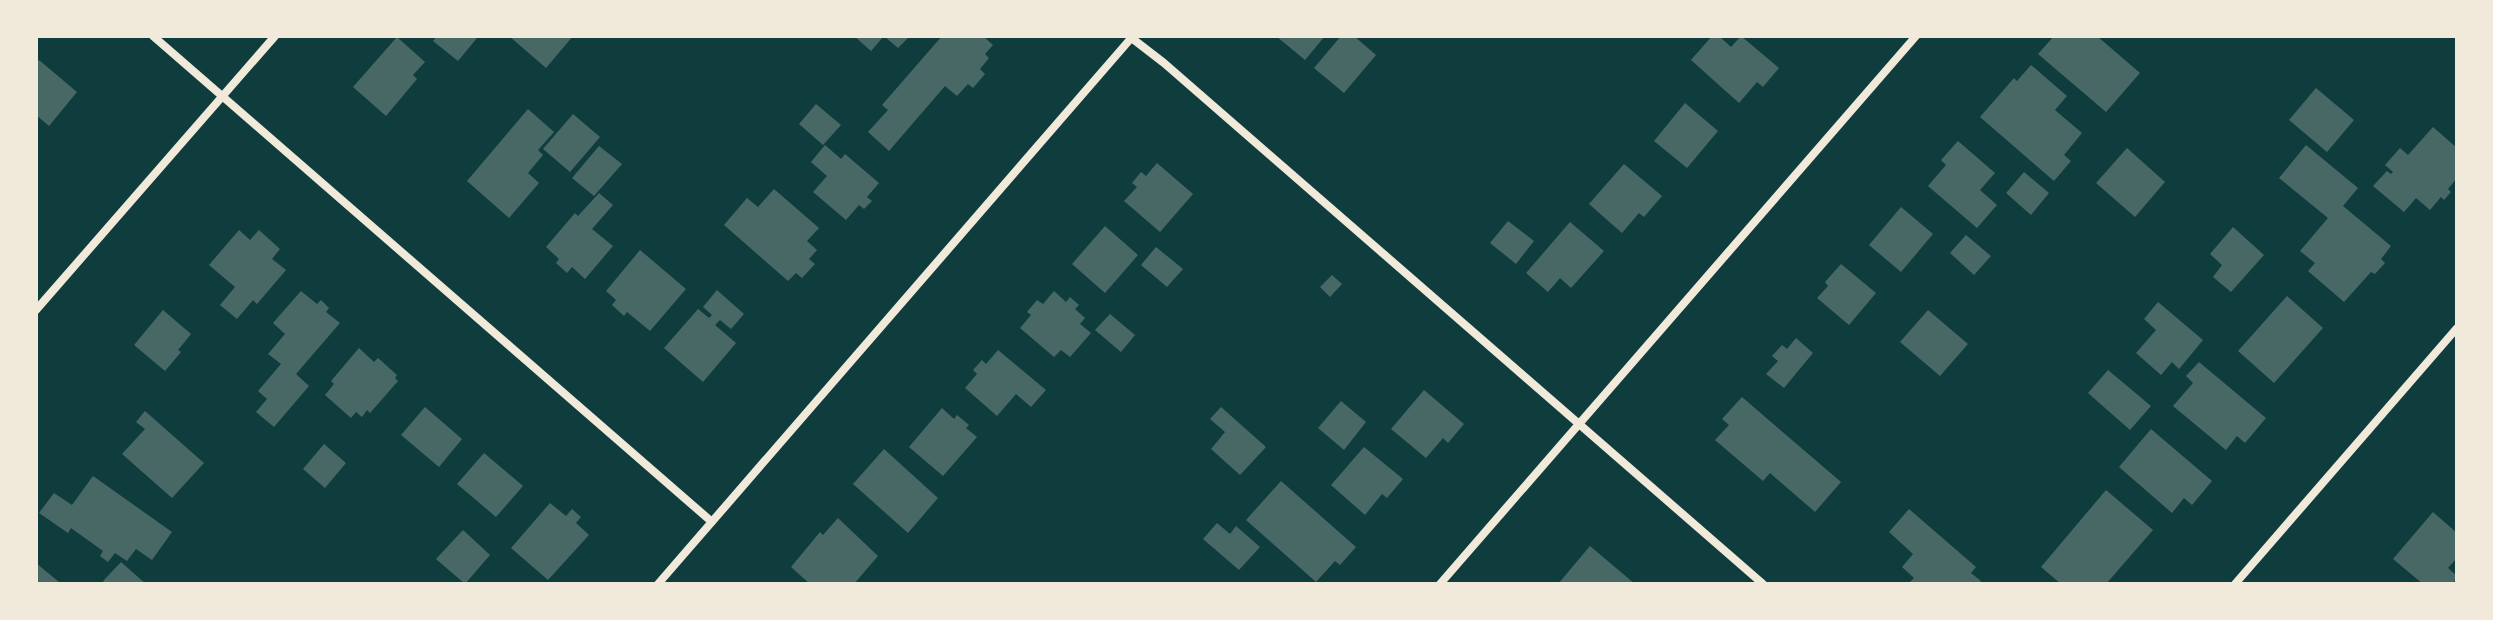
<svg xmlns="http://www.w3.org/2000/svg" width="2493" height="620" font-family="Lato,sans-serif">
  <rect width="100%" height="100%" fill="#0f3d3e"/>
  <path fill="#486865" d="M 437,36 L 475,36 L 477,38 L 458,61 L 433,41 Z
    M 509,36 L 573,36 L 546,68 Z
    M 854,36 L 910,36 L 898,48 L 884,36 L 871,51 Z
    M 942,36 L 983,36 L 993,45 L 985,54 L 989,58 L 980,69 L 985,74 L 973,88 L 968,84 L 957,96 L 945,86 L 889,151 L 868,132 L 888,110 L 882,105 Z
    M 1276,36 L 1325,36 L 1305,60 Z
    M 1341,36 L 1354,36 L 1376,55 L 1344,93 L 1314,68 Z
    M 1712,36 L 1719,36 L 1731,47 L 1741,36 L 1779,68 L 1763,87 L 1757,82 L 1739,103 L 1691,60 Z
    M 2054,36 L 2097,36 L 2140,73 L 2106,112 L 2038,54 Z
    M 397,37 L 425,62 L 413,75 L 417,79 L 386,116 L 353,87 Z
    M 39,60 L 77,92 L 49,126 L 36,115 L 36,63 Z
    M 2031,65 L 2067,96 L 2055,110 L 2082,133 L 2064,155 L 2071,161 L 2054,181 L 1980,117 L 2014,78 L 2017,81 Z
    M 2316,88 L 2354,120 L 2327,152 L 2289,120 Z
    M 1685,103 L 1718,131 L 1687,168 L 1654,141 Z
    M 816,104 L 841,125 L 823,145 L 799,124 Z
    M 528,109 L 554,132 L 538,150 L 543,155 L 528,173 L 539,183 L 509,218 L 467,181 Z
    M 573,114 L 600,137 L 570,172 L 543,149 Z
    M 2433,127 L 2457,148 L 2457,178 L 2448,189 L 2451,192 L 2444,200 L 2441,197 L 2430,210 L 2416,198 L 2404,212 L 2373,186 L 2387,171 L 2391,174 L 2393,172 L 2385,165 L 2400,148 L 2408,155 Z
    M 1958,141 L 1995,173 L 1980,190 L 1997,205 L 1977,228 L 1928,186 L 1946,165 L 1941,160 Z
    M 825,145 L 841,159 L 845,154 L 879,183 L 867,197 L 872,201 L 864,209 L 859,205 L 846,220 L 813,192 L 827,176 L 811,162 Z
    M 2306,145 L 2358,188 L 2343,206 L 2391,246 L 2381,259 L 2385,263 L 2375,274 L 2371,272 L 2344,302 L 2308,271 L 2315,263 L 2300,251 L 2328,218 L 2279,178 Z
    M 599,146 L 622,164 L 594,196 L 572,178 Z
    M 2127,148 L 2165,182 L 2135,217 L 2096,183 Z
    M 1157,163 L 1193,194 L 1160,232 L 1124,201 L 1137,187 L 1132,183 L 1141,172 L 1146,176 Z
    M 1624,164 L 1662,196 L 1644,217 L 1639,213 L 1622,233 L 1589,204 Z
    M 2024,172 L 2049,193 L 2031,215 L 2006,193 Z
    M 774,189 L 819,228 L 807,241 L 817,250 L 809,259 L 815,264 L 802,278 L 796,273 L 788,281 L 724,225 L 747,198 L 758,207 Z
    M 599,193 L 613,205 L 592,229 L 613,246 L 585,279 L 572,267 L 567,273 L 556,263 L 559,259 L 546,247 L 575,213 L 578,216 Z
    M 1901,207 L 1933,234 L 1901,272 L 1869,245 Z
    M 1508,221 L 1534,241 L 1516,264 L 1490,243 Z
    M 1570,222 L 1604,251 L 1571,288 L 1560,278 L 1548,292 L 1526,273 Z
    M 1105,226 L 1138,255 L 1105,293 L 1072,264 Z
    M 2233,227 L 2264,255 L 2231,292 L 2213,277 L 2222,265 L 2210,254 Z
    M 239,230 L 250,240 L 259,230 L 280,249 L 272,259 L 286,270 L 257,304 L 253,300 L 237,319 L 220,305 L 235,287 L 209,265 Z
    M 1966,235 L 1991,256 L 1974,275 L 1950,253 Z
    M 1156,247 L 1183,269 L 1167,287 L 1141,265 Z
    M 640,250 L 686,289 L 650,331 L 627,312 L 624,316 L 612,305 L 616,300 L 606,291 Z
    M 1841,264 L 1876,293 L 1849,325 L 1817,298 L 1828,286 L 1825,282 Z
    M 1332,275 L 1342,284 L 1330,297 L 1320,287 Z
    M 717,290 L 744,314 L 731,329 L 720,320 L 715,325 L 736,343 L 703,382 L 664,348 L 698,309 L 709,318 L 712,315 L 703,307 Z
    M 301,291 L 317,304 L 321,300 L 329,308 L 326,312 L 340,323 L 296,374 L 309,386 L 274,427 L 256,412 L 267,399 L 258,391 L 281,364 L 268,354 L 285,334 L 273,323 Z
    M 1054,291 L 1066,302 L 1070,297 L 1079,305 L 1075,309 L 1085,318 L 1080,324 L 1091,333 L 1070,357 L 1061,350 L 1054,357 L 1020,328 L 1031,315 L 1027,312 L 1037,300 L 1043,304 Z
    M 2287,296 L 2323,328 L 2274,383 L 2238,351 Z
    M 2158,302 L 2203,340 L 2179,369 L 2172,362 L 2161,375 L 2136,353 L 2156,330 L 2144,319 Z
    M 163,310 L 191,334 L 178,350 L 181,352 L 165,371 L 134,345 Z
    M 1928,310 L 1968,344 L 1940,376 L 1900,342 Z
    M 1110,314 L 1135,335 L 1121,352 L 1095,330 Z
    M 1796,338 L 1813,353 L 1784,388 L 1766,374 L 1778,361 L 1772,356 L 1782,345 L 1787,349 Z
    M 359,348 L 374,362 L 378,358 L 397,375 L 395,378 L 398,381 L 370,413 L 367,410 L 362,417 L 356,412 L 351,418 L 325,395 L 334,384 L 331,381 Z
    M 998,350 L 1046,390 L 1031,407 L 1016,394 L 997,416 L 965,388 L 977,374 L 973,370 L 982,360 L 986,364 Z
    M 2199,362 L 2266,418 L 2245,443 L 2237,436 L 2226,450 L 2173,406 L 2193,383 L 2186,376 Z
    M 2108,370 L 2151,406 L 2130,430 L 2088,393 Z
    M 1424,390 L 1464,424 L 1448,443 L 1443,438 L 1426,458 L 1391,429 Z
    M 1742,397 L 1841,482 L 1815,512 L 1770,473 L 1763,481 L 1715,440 L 1729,425 L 1722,419 Z
    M 1341,401 L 1366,422 L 1344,450 L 1318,428 Z
    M 425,407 L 462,439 L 439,467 L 401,435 Z
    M 1221,407 L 1266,447 L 1240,475 L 1211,449 L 1225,432 L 1210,419 Z
    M 942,408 L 954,419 L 957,415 L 969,425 L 966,428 L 977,437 L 943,476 L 909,447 Z
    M 145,411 L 204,463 L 172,498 L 122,454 L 145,429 L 136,422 Z
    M 2151,429 L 2212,481 L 2192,505 L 2184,498 L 2172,513 L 2119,467 Z
    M 324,444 L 346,463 L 325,488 L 303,469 Z
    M 1364,447 L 1403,479 L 1387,498 L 1382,494 L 1365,515 L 1331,485 Z
    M 884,449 L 938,498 L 908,533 L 853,484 Z
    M 484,453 L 523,486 L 496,517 L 457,484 Z
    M 93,476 L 172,532 L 152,560 L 136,549 L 127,561 L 115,553 L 108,562 L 100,556 L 103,551 L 71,528 L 68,533 L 39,513 L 54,493 L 72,505 Z
    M 1281,481 L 1356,547 L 1340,565 L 1335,561 L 1316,582 L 1246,520 Z
    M 2106,490 L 2153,530 L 2106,584 L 2061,584 L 2041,567 Z
    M 550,503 L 566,516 L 572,509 L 581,517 L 576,523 L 589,535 L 548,580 L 511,548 Z
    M 1909,509 L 1976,567 L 1971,573 L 1981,581 L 1979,584 L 1910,582 L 1914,578 L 1902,567 L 1913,554 L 1889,532 Z
    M 2433,512 L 2457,533 L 2457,558 L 2448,568 L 2457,576 L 2453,584 L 2423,584 L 2393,559 Z
    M 838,518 L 878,556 L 854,584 L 810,584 L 791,567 L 820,532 L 823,535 Z
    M 1217,523 L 1230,534 L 1236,526 L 1260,547 L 1239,570 L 1203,539 Z
    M 463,530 L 490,555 L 465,584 L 436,559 Z
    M 1590,546 L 1635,584 L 1558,584 Z
    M 121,562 L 146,584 L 106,584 L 103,581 Z
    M 36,563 L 59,582 L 57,584 L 36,584 Z"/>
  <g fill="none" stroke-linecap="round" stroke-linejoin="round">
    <path stroke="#f1e9da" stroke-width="8" d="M 153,36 L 712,522
      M 1129,36 L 1164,63 L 1763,584
      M 36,310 L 275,36
      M 658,584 L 1133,36
      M 1440,584 L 1916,36
      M 2235,584 L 2457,328"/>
  </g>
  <rect width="2493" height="620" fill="none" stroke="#f1e9da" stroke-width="76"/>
</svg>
